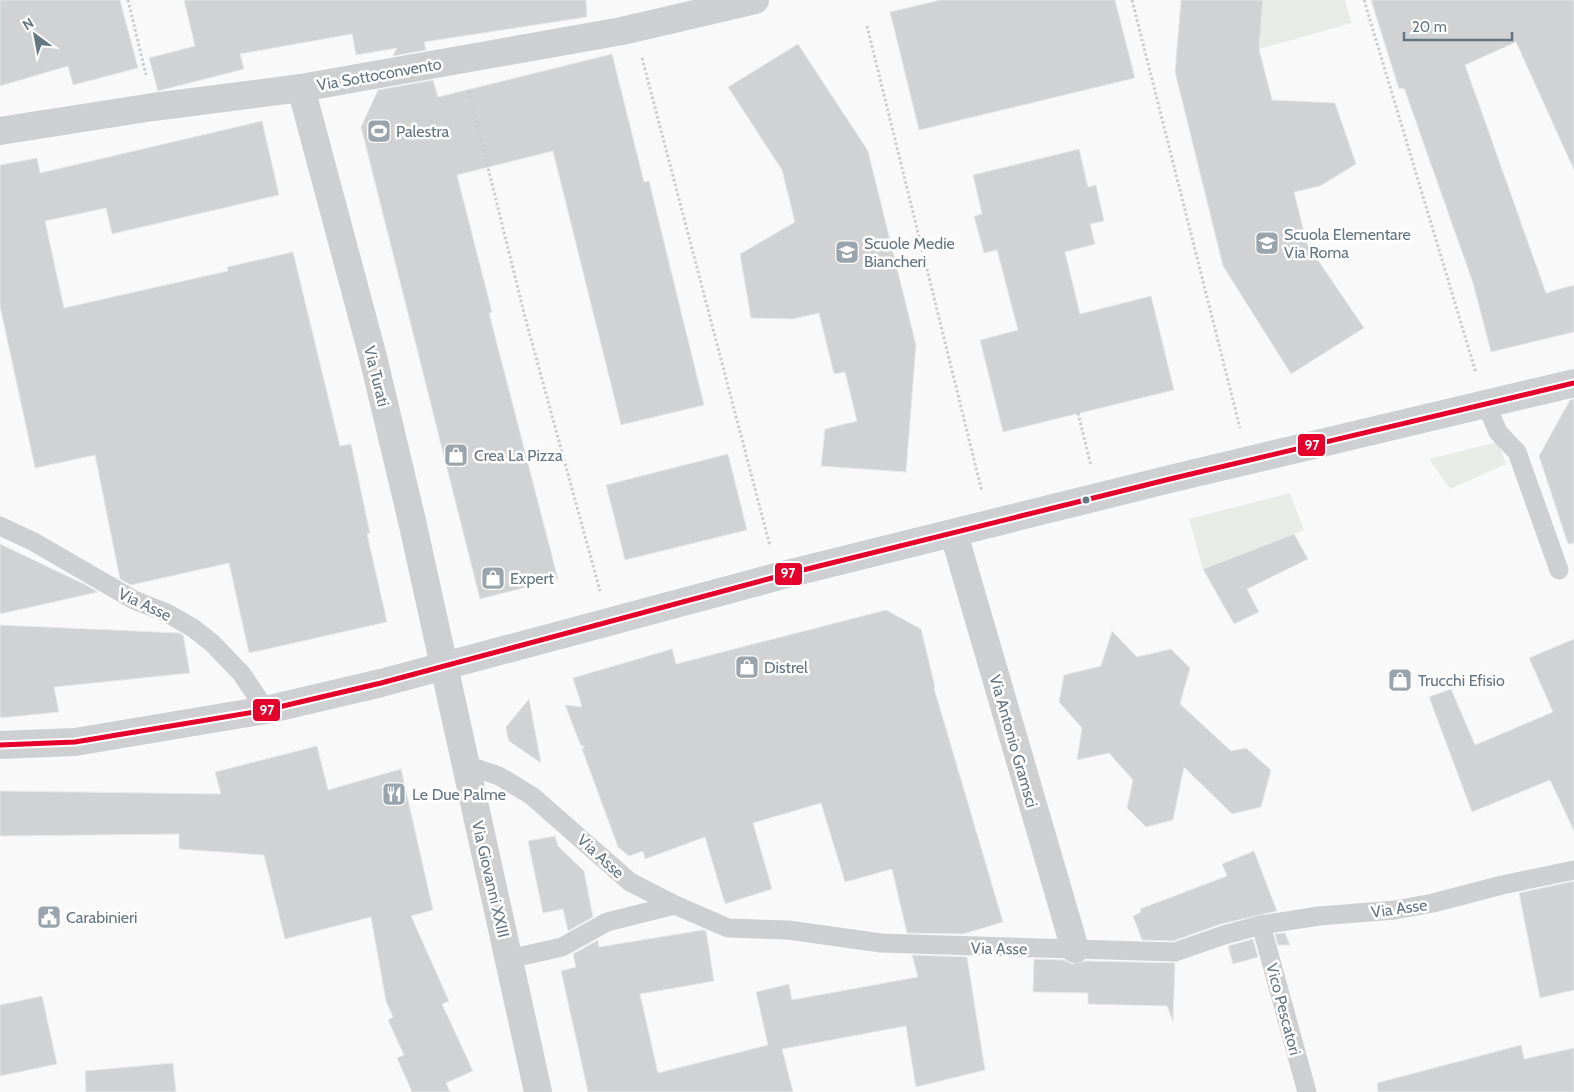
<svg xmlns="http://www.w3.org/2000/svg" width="1574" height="1092" font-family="Cabin,sans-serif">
  <rect width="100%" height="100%" fill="#f9f9f9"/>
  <path fill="#e8ebe6" d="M 1263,0 L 1345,0 L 1352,23 L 1259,49 Z
    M 1498,442 L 1506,464 L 1450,489 L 1429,459 Z
    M 1290,493 L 1304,530 L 1203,569 L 1189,519 Z"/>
  <path fill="#d0d2d3" stroke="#e8e8e8" d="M 0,0 L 120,0 L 138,68 L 73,85 L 68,66 L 0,86 Z
    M 184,0 L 586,0 L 587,17 L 424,42 L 426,50 L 393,56 L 397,48 L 356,55 L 352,34 L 240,54 L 244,69 L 158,91 L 149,58 L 195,46 Z
    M 940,0 L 1115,0 L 1135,78 L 919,130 L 890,12 Z
    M 1181,0 L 1263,0 L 1259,49 L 1272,100 L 1335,103 L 1356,164 L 1320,186 L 1294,192 L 1307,244 L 1364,328 L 1291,374 L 1223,266 L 1175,72 Z
    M 1371,0 L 1574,0 L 1574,170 L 1516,42 L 1465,65 L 1546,293 L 1574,285 L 1574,332 L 1491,352 L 1473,283 L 1404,88 L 1399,89 Z
    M 798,44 L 868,151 L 916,345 L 906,472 L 821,466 L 825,429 L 857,421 L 845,372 L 834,374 L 819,313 L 793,319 L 751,318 L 740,254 L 795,222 L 782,170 L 728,87 Z
    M 612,54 L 644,182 L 649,181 L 704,405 L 621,425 L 553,151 L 457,175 L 492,312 L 489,313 L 558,579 L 480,599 L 361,127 L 378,90 L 433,80 L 438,97 Z
    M 262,121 L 279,195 L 112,234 L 106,208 L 45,221 L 64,308 L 228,271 L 227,267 L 293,252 L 340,446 L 351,444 L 370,533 L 367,534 L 387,622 L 249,653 L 229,563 L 131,585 L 120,579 L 95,455 L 35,468 L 0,306 L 0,165 L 37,158 L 40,173 Z
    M 1079,149 L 1088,187 L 1096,185 L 1104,221 L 1090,224 L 1095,244 L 1065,252 L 1080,314 L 1151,296 L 1174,390 L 1003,432 L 980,340 L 1018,330 L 997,250 L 984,253 L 974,216 L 982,214 L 973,175 Z
    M 1574,399 L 1574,543 L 1568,544 L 1539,456 L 1570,400 Z
    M 728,454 L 747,530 L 625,560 L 606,485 Z
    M 1294,534 L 1308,559 L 1247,589 L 1259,612 L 1234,624 L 1203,569 Z
    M 0,544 L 86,585 L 98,592 L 0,614 Z
    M 886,610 L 921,629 L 935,687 L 934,688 L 1003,922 L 963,934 L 907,933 L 892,869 L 845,882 L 821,803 L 753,823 L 772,889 L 725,904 L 705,837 L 645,859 L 643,851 L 629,856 L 618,847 L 582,749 L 585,746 L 581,746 L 565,705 L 582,707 L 573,678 L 672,649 L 676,664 Z
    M 0,625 L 179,633 L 183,635 L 190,673 L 54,687 L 59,712 L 0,718 Z
    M 1112,631 L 1137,657 L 1171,649 L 1190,668 L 1180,704 L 1231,751 L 1246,748 L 1271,770 L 1261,807 L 1232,814 L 1184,767 L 1173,820 L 1146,827 L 1127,808 L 1133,780 L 1109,753 L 1077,760 L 1082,728 L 1059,702 L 1064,675 L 1101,666 Z
    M 1574,639 L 1574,831 L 1550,780 L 1472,812 L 1429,697 L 1451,689 L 1475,745 L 1553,712 L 1529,658 Z
    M 529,699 L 541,763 L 509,741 L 507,734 L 506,727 Z
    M 317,746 L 328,790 L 401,769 L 433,910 L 411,916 L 449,1001 L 442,1004 L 473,1071 L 446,1083 L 450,1092 L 412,1092 L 397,1058 L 404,1055 L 388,1020 L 393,1017 L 386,1001 L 371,917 L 285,939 L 264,855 L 179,849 L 179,834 L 0,836 L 0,791 L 221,794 L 215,772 Z
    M 555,836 L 558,846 L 584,871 L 593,917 L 568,931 L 563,909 L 543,913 L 528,841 Z
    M 1254,851 L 1277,911 L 1221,924 L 1173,941 L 1142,940 L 1133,916 L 1141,912 L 1140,909 L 1227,876 L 1222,864 Z
    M 1574,881 L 1574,990 L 1540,998 L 1519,893 Z
    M 703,930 L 706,931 L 714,981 L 640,994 L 658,1073 L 768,1045 L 756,992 L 789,984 L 792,1000 L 918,977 L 912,955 L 967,957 L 985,1070 L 916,1087 L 906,1026 L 782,1049 L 793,1092 L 588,1092 L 561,971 L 576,967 L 573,954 L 598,940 L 599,947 Z
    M 1285,933 L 1290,945 L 1278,945 L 1275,934 Z
    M 1253,939 L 1258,957 L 1233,964 L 1228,946 Z
    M 1034,959 L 1064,960 L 1072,964 L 1085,961 L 1175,963 L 1173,1022 L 1167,1006 L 1088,1004 L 1088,993 L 1033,992 Z
    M 42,996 L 57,1064 L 0,1076 L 0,1005 Z
    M 1521,1045 L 1524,1059 L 1574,1048 L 1574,1092 L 1378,1092 L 1377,1083 Z
    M 173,1063 L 176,1092 L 86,1092 L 85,1071 Z"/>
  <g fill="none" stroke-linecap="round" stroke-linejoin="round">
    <path stroke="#cbcccd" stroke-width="3" stroke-dasharray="2.5 2.5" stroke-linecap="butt" d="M 128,0 L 146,75
      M 1132,0 L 1240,428
      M 1364,0 L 1476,373
      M 867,26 L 982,492
      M 642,58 L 770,546
      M 469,91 L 525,317 L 600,591
      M 1078,413 L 1091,466"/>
    <path stroke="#cecfd0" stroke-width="19" d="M 1486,404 L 1498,432 L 1517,452 L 1559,570
      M 0,526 L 34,542 L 134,600 L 167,613 L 193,628 L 212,643 L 241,673 L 266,710
      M 466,765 L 499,776 L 532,796 L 630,882 L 675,905 L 728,928 L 788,930 L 881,943 L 1175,952 L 1224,935 L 1261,925 L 1319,916 L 1395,910 L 1433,903 L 1502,885 L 1574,870
      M 1261,925 L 1307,1092
      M 509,959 L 562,947 L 607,922 L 675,905"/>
    <path stroke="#cecfd0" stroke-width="28" d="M 301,88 L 373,357 L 412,521 L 538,1092
      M 0,131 L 153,107 L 301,88 L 622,31 L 755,0
      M 954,534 L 1075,949
      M 0,745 L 75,742 L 266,710 L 381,683 L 787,574 L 1170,479 L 1574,383"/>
    <g stroke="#fff" stroke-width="9">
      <path id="bus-1" d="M 0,745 L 75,742 L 266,710 L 381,683 L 787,574 L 1170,479 L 1574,383"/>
    </g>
    <use href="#bus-1" stroke="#e4002b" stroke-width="5"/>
  </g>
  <defs>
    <g id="stadium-square" transform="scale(1.25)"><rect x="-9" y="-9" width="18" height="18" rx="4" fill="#99a4ac" stroke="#fff"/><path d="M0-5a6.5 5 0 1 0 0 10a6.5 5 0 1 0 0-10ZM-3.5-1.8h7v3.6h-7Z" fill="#fff"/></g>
    <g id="school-square" transform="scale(1.25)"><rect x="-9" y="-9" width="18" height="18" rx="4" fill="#99a4ac" stroke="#fff"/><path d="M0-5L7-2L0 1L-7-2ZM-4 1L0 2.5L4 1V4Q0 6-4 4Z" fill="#fff"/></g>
    <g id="shop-square" transform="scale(1.25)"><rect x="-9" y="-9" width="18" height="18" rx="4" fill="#99a4ac" stroke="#fff"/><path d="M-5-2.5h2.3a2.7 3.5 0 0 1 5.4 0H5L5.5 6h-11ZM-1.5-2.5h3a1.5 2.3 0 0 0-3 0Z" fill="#fff"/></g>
    <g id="restaurant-square" transform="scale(1.25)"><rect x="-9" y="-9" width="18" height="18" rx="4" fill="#99a4ac" stroke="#fff"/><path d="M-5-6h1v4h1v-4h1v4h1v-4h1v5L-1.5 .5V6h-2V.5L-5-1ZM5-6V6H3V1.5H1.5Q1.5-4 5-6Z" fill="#fff"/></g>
    <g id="civic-square" transform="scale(1.25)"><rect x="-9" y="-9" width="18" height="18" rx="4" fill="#99a4ac" stroke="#fff"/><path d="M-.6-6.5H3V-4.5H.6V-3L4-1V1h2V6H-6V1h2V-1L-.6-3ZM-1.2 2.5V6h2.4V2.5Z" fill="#fff"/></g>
  </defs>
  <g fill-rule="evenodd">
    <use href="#stadium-square" x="379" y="131"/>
    <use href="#school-square" x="1267" y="243"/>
    <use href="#school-square" x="847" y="252"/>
    <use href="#shop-square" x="456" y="455"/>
    <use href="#shop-square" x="493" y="578"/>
    <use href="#shop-square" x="747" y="667"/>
    <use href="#shop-square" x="1400" y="680"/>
    <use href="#restaurant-square" x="394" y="794"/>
    <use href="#civic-square" x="49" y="917"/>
  </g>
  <circle fill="#657683" stroke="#fff" stroke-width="2" cx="1086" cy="500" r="4.5"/>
  <g text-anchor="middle" stroke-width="5" stroke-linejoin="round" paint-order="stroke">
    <g font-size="16" fill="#657683" stroke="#fff">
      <text transform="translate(379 74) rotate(-10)" y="6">Via Sottoconvento</text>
      <text transform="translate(377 376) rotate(76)" y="6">Via Turati</text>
      <text transform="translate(145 604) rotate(25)" y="6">Via Asse</text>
      <text transform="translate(1014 741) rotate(74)" y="6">Via Antonio Gramsci</text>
      <text transform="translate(601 856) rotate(42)" y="6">Via Asse</text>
      <text transform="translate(491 879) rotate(77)" y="6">Via Giovanni XXIII</text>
      <text transform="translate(1399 908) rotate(-8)" y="6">Via Asse</text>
      <text transform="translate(999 948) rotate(1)" y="6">Via Asse</text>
      <text transform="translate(1284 1009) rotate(75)" y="6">Vico Pescatori</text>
    </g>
    <g font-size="16" fill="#657683" stroke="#fff" text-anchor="start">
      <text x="396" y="137">Palestra</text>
      <text x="1284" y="240">Scuola Elementare<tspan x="1284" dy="18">Via Roma</tspan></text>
      <text x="864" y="249">Scuole Medie<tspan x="864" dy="18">Biancheri</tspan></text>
      <text x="474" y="461">Crea La Pizza</text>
      <text x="510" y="584">Expert</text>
      <text x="764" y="673">Distrel</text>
      <text x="1418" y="686">Trucchi Efisio</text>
      <text x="412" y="800">Le Due Palme</text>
      <text x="66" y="923">Carabinieri</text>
    </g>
  </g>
  <g stroke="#fff" stroke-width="2">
    <rect x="1297" y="433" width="29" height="24" rx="5" fill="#e4002b"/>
    <rect x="774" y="562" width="29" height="24" rx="5" fill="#e4002b"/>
    <rect x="252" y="698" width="29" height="24" rx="5" fill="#e4002b"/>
  </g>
  <g font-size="14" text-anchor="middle" font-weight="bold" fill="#fff">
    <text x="1312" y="450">97</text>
    <text x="788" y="578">97</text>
    <text x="267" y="715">97</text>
  </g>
  <g transform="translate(35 35) rotate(328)" stroke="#ffffff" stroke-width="4" paint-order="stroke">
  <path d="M0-4L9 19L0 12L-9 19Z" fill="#657683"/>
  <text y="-8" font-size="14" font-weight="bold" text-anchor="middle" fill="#657683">N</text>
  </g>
  <path d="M1404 32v8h108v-8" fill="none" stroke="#657683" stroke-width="2.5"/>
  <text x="1412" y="32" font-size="15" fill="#657683" stroke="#ffffff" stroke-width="4" paint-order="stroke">20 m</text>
</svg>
